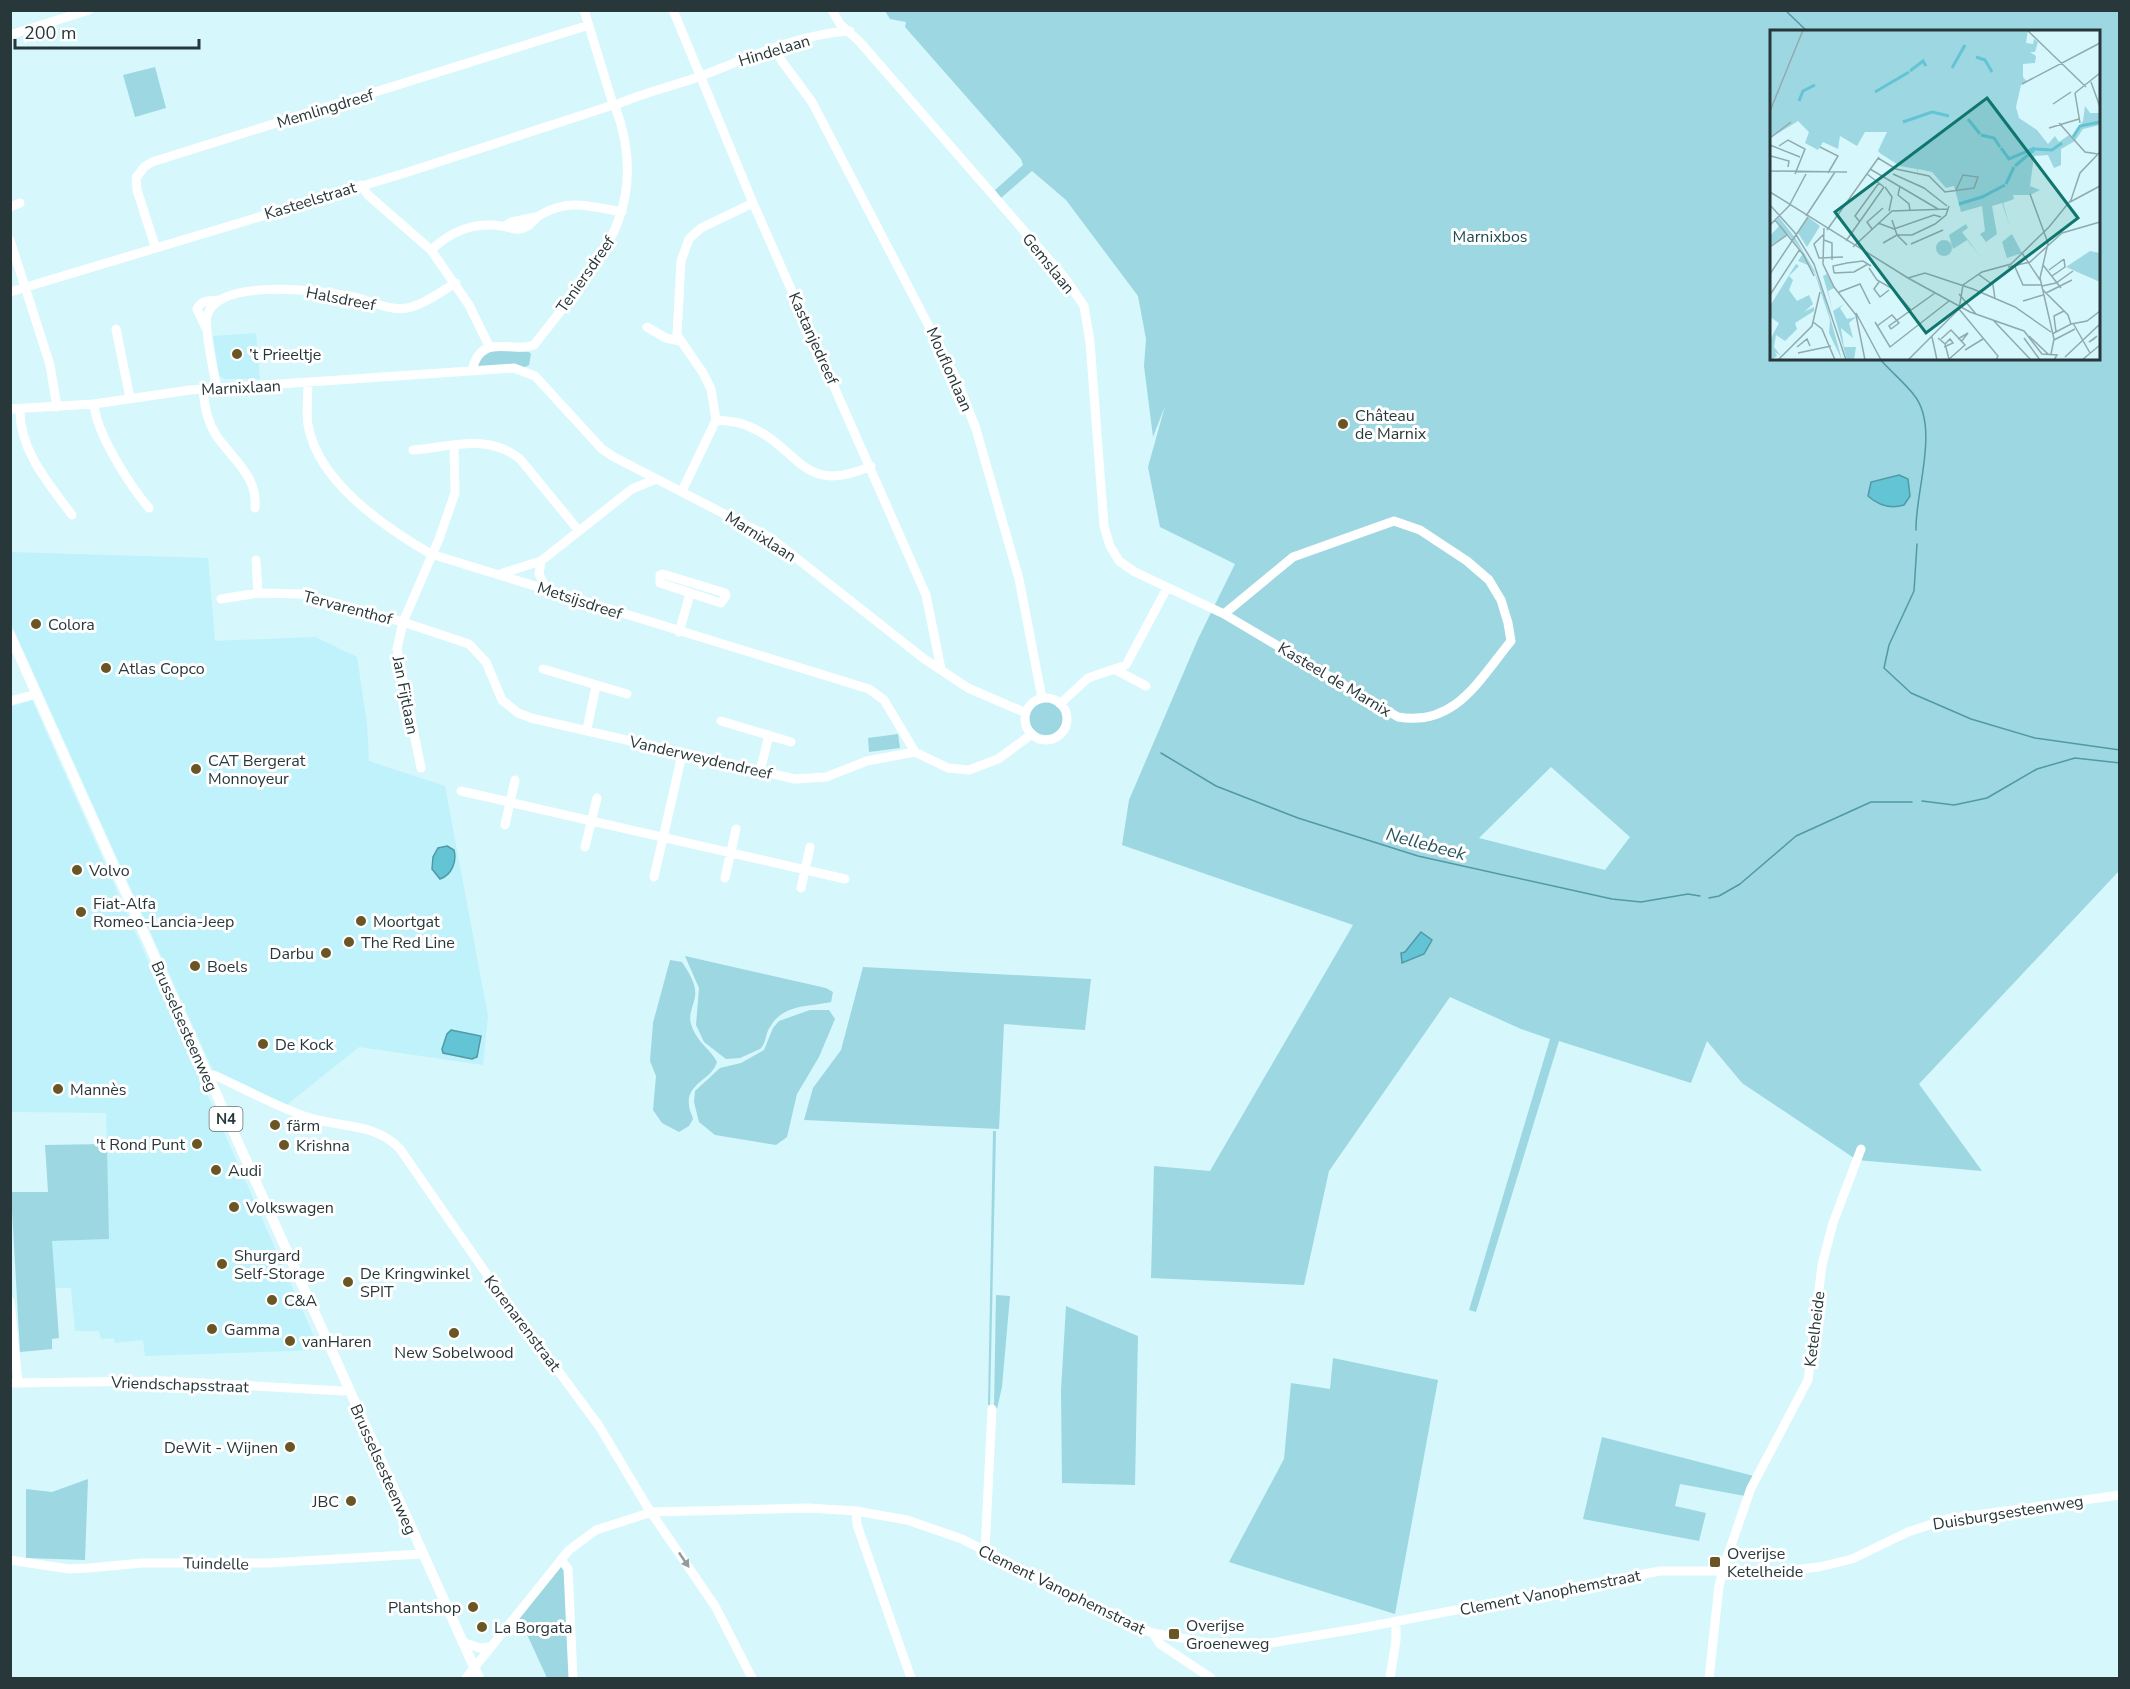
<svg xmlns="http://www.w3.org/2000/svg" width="2130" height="1689" font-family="'Nunito Sans',sans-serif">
  <rect width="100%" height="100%" fill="#d6f7fc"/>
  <path fill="#bff2fb" d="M 256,333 L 260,379 L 224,379 L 219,375 L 213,336 Z
    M 10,552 L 208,558 L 215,641 L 315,637 L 357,657 L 367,724 L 369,761 L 445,786 L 488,1016 L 483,1065 L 359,1047 L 284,1107 L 216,1077 L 11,623 Z
    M 32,700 L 186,1046 L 320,1350 L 145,1356 L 143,1340 L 115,1343 L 114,1338 L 101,1339 L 99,1331 L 75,1331 L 71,1288 L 55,1288 L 51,1241 L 109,1239 L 106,1113 L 11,1112 L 10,707 Z"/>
  <path fill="#9dd7e1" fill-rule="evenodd" d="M 885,11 L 2119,11 L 2119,871 L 1919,1084 L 1982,1171 L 1857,1160 L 1742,1083 L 1707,1041 L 1691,1083 L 1559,1041 L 1476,1312 L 1469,1310 L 1550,1039 L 1521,1029 L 1450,997 L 1329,1171 L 1304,1285 L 1151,1278 L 1154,1166 L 1210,1171 L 1353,925 L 1122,845 L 1129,800 L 1198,639 L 1235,564 L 1160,527 L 1148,467 L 1165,406 L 1153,437 L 1144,366 L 1146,339 L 1138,296 L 1066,200 L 1032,171 L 1001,198 L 995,190 L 1023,165 L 1021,159 L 905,27 L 906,22 L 890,19 ZM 1772,32 L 2098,32 L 2098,358 L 1772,358 ZM 1551,767 L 1630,837 L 1605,870 L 1479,838 Z
    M 155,67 L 166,108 L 135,117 L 123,75 Z
    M 493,350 L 529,352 L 531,354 L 529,365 L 523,368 L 478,366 L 478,360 Z
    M1029 718a17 17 0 1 1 34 0a17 17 0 1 1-34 0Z
    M 898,734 L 900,748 L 869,752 L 868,738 Z
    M 685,956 L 826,988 L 833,992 L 831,1002 C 808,1007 783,1004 770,1027 C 765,1034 767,1042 760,1049 L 740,1058 L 726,1059 L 704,1042 L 696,1025 L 699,988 Z
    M 670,960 L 682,962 C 688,971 697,985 695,996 C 694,1005 688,1014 691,1024 C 697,1043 709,1047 717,1062 C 712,1080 686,1083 689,1105 C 689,1110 692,1114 693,1119 L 689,1126 L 679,1132 L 662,1123 L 653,1110 L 656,1076 L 650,1061 L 653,1023 Z
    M 863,967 L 1091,979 L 1085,1030 L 1004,1024 L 999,1129 L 804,1120 L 813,1088 L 841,1050 Z
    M 810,1010 L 829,1010 L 835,1019 L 819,1057 L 797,1094 L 787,1137 L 776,1145 L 715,1135 L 699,1122 L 694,1102 L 695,1091 L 720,1068 L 741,1063 L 764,1050 L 773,1028 L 779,1021 Z
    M 993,1131 L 996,1131 L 990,1405 L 988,1405 Z
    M 107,1144 L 109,1239 L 52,1241 L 59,1338 L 52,1339 L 52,1349 L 20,1352 L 11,1192 L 48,1192 L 45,1145 Z
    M 996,1295 L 1010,1296 L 1002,1387 L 997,1409 L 994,1407 Z
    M 1066,1306 L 1138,1336 L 1135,1485 L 1062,1483 L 1061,1390 Z
    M 1333,1358 L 1438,1380 L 1395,1614 L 1229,1562 L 1284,1459 L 1291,1383 L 1330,1389 Z
    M 1602,1437 L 1754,1476 L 1745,1496 L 1680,1484 L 1675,1506 L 1706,1513 L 1699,1541 L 1583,1519 Z
    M 88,1479 L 85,1560 L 26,1558 L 26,1489 L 52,1492 Z
    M 561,1566 L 566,1570 L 571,1678 L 547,1678 L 519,1617 Z"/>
  <path fill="#62c4d4" stroke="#509aa6" stroke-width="1.5" d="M 1899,475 L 1908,479 L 1910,496 L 1904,505 C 1891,509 1878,505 1868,496 L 1871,482 Z
    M 447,846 L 454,850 C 457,861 452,875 440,879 L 432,869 L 433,857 L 438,848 Z
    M 1421,932 L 1432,940 L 1424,954 L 1402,963 L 1401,953 L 1405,952 Z
    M 451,1030 L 481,1036 L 477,1057 L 472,1059 L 443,1053 L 442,1049 L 447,1034 Z"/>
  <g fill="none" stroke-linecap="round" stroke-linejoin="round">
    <path stroke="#509aa6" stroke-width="1.5" d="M 1785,10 L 1808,32
      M 1879,358 C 1890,371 1904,382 1914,395 C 1940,427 1915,492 1916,530
      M 1917,544 L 1914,591 L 1889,645 L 1884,668 L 1911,693 L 1971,719 L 2035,738 L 2120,750
      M 1161,753 L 1216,786 L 1298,818 L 1418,856 L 1612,899 L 1641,902 L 1688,894 L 1700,896
      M 1922,801 L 1954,805 L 1987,798 L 2037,769 L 2075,758 L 2120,763
      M 1709,898 L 1719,896 L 1740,884 L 1796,836 L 1871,802 L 1912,802"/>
    <path stroke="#fff" stroke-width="9" d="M 584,10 L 612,101
      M 673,10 L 753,203 L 926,595 L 941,669
      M 832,10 L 840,24 L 859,41 L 1065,278 L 1084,306 L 1090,342 L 1104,526 L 1110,546 L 1119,561 L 1135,572 L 1224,614 L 1398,717 C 1455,727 1479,680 1511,641 L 1508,623 L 1501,600 L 1489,580 L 1467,561 L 1420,530 L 1394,521 L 1293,557 L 1224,614
      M 10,35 L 89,10
      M 776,47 L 781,60 L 812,102 L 957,380 L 976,429 L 1019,579 L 1042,698
      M 618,104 C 645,92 674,86 701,76 C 749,58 798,34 850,31
      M 361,185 L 368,195 L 431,250 L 469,305 L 489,346
      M 10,207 L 20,203
      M 505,226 L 511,222 L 536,217
      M 10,240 L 50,365 L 57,407
      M 155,246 L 137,190 L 136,178 L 144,167 L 152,162 L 589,25
      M 431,250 C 453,230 474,222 502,226 C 509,227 513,230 520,229 C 530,228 534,218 542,214 C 569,198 594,207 622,212
      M 10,292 L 405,173 L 610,106
      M 647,327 L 666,338 L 680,341
      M 206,328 L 197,309 C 201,300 209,301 219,300
      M 116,329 L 130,398
      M 472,370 C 482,331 510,354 534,345 C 592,269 654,213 616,109
      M 308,383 C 308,396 306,412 308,425 C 318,482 384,527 431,554 L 869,689 L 884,700 L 915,752
      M 203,389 C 204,405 207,421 216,435 C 232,459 258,476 255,508
      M 217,389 C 214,373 204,329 207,316 C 218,276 327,291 358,298 C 374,302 389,311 407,308 C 424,305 441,291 456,283
      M 94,404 C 96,433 130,486 149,508
      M 10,409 L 94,404 L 190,390 L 514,368 L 535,376 L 602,449 L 614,457 L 771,538 L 923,658 L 968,688 L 1026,713
      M 20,409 C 19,450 49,484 72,515
      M 716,420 C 726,421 738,421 748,426 C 801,448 801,497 871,466
      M 454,446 L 455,493 L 439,539 L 403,622 L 469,644 L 486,662 L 502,700 L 518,713 L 531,718 L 795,779 L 826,777 L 867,761 L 915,752 L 948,768 L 969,770 L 998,759 L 1032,734
      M 413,450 C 451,447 488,433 520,459 L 579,531
      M 682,491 L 716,420 L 711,389 L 703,373 L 677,335 L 681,261 L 689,239 L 701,228 L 753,203
      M 256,560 L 258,593
      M 541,561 L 539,574 L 546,589
      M 500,574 L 541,561 L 632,489 L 656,479
      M 663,574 L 725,593 L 726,596 L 721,603 L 660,583 L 660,575 Z
      M 221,599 L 258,593 L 302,594 L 403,622 L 397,649 L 421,768
      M 679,632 L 690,594
      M 543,669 L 627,694
      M 1116,670 L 1146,686
      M1025 719a21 21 0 1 1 42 0a21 21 0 1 1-42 0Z
      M 10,701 L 37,694
      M 1060,704 L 1088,678 L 1126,665 L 1167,588
      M 721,721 L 791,742
      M 587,729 L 596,686
      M 760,771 L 769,735
      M 461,791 L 845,879
      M 505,825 L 515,780
      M 585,847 L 597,798
      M 654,877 L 682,755
      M 725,878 L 736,829
      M 801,888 L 810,847
      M 207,1076 L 214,1075 C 245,1089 275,1106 307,1117 C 339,1128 375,1122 400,1149 L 488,1276 L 599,1426 L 648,1508 L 715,1606 L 752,1678
      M 10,1301 L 18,1383
      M 10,1383 L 165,1381 L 343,1391 L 348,1389
      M 856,1511 L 857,1525 L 911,1678
      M 985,1551 L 992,1409
      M 561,1559 L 568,1569 L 573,1678
      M 10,1560 L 69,1569 L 89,1568 L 142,1563 L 268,1563 L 422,1554
      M 1153,1633 L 1160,1644 L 1211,1678
      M 462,1642 L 480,1648 L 489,1647
      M 466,1678 L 569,1550 L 596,1530 L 652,1512 L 808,1508 L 856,1511 L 907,1520 L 962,1539 L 1119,1620 L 1153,1633 L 1225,1646 L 1265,1644 L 1356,1629 L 1660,1571 L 1785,1571 L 1819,1567 L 1852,1559 L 1908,1532 L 1947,1519 L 2120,1495
      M 1390,1678 L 1396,1640 L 1396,1621
      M 1709,1678 L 1719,1586 L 1725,1563 L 1751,1488 L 1808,1380 L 1822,1265 L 1833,1223 L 1861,1149"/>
    <path stroke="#fff" stroke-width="10" d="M 10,635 L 479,1678"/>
  </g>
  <defs><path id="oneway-solid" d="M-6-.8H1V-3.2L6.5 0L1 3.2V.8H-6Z" transform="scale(1.5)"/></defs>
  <use fill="#939b9c" href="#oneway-solid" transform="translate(684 1560) rotate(56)"/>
  <g fill="#6a5524" stroke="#fff" stroke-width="2">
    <circle cx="237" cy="354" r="6"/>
    <circle cx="1343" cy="424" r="6"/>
    <circle cx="36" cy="624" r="6"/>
    <circle cx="106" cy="668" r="6"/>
    <circle cx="196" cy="769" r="6"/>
    <circle cx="77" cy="870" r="6"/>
    <circle cx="81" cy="912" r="6"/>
    <circle cx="361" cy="921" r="6"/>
    <circle cx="349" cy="942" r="6"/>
    <circle cx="326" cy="953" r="6"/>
    <circle cx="195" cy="966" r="6"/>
    <circle cx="263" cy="1044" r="6"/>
    <circle cx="58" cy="1089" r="6"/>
    <circle cx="275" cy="1125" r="6"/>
    <circle cx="197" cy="1144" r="6"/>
    <circle cx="284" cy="1145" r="6"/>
    <circle cx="216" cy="1170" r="6"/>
    <circle cx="234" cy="1207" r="6"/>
    <circle cx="222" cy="1264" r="6"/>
    <circle cx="348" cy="1282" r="6"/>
    <circle cx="272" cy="1300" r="6"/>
    <circle cx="212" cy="1329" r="6"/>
    <circle cx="454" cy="1333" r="6"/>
    <circle cx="290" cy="1341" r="6"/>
    <circle cx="290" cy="1447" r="6"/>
    <circle cx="351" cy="1501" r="6"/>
    <rect x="1709" y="1556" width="12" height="12" rx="3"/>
    <circle cx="473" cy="1607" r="6"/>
    <circle cx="482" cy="1627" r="6"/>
    <rect x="1168" y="1628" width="12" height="12" rx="3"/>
  </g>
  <g text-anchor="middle" stroke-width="6" stroke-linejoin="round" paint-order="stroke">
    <rect fill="#fff" stroke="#687375" stroke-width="1.5" x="209.5" y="1107" width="33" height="24" rx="4.5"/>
    <g font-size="15" font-weight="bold" fill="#27373a">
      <text x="226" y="1124">N4</text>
    </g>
    <g font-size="16" fill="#27373a" stroke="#fff">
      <text transform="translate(774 50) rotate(-17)" y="6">Hindelaan</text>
      <text transform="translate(325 108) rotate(-17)" y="6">Memlingdreef</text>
      <text transform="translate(310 200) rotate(-17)" y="6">Kasteelstraat</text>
      <text transform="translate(1049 263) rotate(51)" y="6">Gemslaan</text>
      <text transform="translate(585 274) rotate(-55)" y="6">Teniersdreef</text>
      <text transform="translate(341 298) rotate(11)" y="6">Halsdreef</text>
      <text transform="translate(814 338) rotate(66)" y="6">Kastanjedreef</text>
      <text transform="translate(950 369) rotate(66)" y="6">Mouflonlaan</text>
      <text transform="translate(241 387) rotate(-3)" y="6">Marnixlaan</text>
      <text transform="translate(761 536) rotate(32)" y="6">Marnixlaan</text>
      <text transform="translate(580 600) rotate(18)" y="6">Metsijsdreef</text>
      <text transform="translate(348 607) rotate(15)" y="6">Tervarenthof</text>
      <text transform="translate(1335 679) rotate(31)" y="6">Kasteel de Marnix</text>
      <text transform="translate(406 695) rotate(79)" y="6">Jan Fijtlaan</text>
      <text transform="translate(701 757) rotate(13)" y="6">Vanderweydendreef</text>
      <text transform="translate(185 1026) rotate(66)" y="6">Brusselsesteenweg</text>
      <text transform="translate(523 1323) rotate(53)" y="6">Korenarenstraat</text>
      <text transform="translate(1814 1329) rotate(-83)" y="6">Ketelheide</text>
      <text transform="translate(180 1384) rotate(2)" y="6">Vriendschapsstraat</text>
      <text transform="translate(384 1469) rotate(66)" y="6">Brusselsesteenweg</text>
      <text transform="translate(2008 1512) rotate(-9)" y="6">Duisburgsesteenweg</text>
      <text transform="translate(216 1563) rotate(1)" y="6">Tuindelle</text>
      <text transform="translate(1062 1589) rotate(26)" y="6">Clement Vanophemstraat</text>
      <text transform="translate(1550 1592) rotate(-11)" y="6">Clement Vanophemstraat</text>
    </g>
    <g font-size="16" fill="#1d4a51" stroke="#fff">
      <text x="1490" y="242">Marnixbos</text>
    </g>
    <g font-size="16" fill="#27373a" stroke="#fff" text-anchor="start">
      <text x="249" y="360">’t Prieeltje</text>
      <text x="1355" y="421">Château<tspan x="1355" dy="18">de Marnix</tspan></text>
      <text x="48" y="630">Colora</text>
      <text x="118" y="674">Atlas Copco</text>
      <text x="208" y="766">CAT Bergerat<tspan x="208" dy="18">Monnoyeur</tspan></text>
      <text x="89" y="876">Volvo</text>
      <text x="93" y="909">Fiat-Alfa<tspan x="93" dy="18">Romeo-Lancia-Jeep</tspan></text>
      <text x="373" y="927">Moortgat</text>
      <text x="361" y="948">The Red Line</text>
      <text x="314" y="959" text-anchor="end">Darbu</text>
      <text x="207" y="972">Boels</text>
      <text x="275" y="1050">De Kock</text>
      <text x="70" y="1095">Mannès</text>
      <text x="287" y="1131">färm</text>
      <text x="185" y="1150" text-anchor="end">'t Rond Punt</text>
      <text x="296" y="1151">Krishna</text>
      <text x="228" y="1176">Audi</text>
      <text x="246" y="1213">Volkswagen</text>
      <text x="234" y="1261">Shurgard<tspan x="234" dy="18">Self-Storage</tspan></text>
      <text x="360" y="1279">De Kringwinkel<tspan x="360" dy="18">SPIT</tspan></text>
      <text x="284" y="1306">C&amp;A</text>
      <text x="224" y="1335">Gamma</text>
      <text x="302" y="1347">vanHaren</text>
      <text x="454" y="1358" text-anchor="middle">New Sobelwood</text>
      <text x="278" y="1453" text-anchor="end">DeWit - Wijnen</text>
      <text x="339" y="1507" text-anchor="end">JBC</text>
      <text x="1727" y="1559">Overijse<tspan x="1727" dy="18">Ketelheide</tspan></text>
      <text x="461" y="1613" text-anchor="end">Plantshop</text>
      <text x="1186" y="1631">Overijse<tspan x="1186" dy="18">Groeneweg</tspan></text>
      <text x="494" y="1633">La Borgata</text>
    </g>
    <g font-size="18" font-style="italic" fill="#2a575e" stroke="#fff">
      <text transform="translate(1426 844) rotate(15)" y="6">Nellebeek</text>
    </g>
  </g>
  <g transform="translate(1770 30)">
    <rect width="330" height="330" fill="#d6f7fc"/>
    <path d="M 0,0 L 258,0 L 256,13 L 263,14 L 264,9 L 268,12 L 265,22 L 260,22 L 266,26 L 265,33 L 253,34 L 253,47 L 257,52 L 251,55 L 246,77 L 249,88 L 267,100 L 278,114 L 285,106 L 289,112 L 299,105 L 302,108 L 313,91 L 315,76 L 320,83 L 330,83 L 330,95 L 313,99 L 305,111 L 291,119 L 291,135 L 284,138 L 278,125 L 264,126 L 260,156 L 270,160 L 260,165 L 243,165 L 244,169 L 233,173 L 240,197 L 232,173 L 222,176 L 227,204 L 216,212 L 210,204 L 215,201 L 212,176 L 191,182 L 184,156 L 176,158 L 162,142 L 148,139 L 147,143 L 147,139 L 130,136 L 111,124 L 108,121 L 117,102 L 95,102 L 87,116 L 70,106 L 68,119 L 53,112 L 48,120 L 35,113 L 39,102 L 28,91 L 0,108 ZM 9,187 L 26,209 L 44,240 L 54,265 L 72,330 L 59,303 L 60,290 L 45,244 L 38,235 L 28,231 L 32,225 L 29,220 L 34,223 L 18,204 L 0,216 L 0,206 L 10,195 L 6,190 ZM 38,187 L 50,196 L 37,217 L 28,203 ZM 196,194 L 198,198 L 192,202 L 212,229 L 197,210 L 183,219 L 179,205 ZM 242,204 L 252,223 L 237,228 L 232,212 ZM166 218a8 8 0 1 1 16 0a8 8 0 1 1-16 0ZM 320,221 L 330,223 L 330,252 L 296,237 ZM 26,234 L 29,236 L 19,246 L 23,250 L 19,260 L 27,271 L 39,265 L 43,274 L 34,282 L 44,277 L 44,281 L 25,293 L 27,299 L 15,311 L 6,305 L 4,317 L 11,326 L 5,322 L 7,326 L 0,330 L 0,310 L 9,293 L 0,287 L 0,276 ZM 57,244 L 64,258 L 58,261 L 63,281 L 74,274 L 70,278 L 77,289 L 86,287 L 79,293 L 83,308 L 71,298 L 74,317 L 86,317 L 84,330 L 77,330 L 53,246 Z" fill="#9dd7e1"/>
    <path fill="none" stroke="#62c4d4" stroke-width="3" d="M 206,27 L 215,30 L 222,42M 182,38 L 195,15M 140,41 L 153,31 L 156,36M 105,62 L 139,42M 29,71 L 33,61 L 45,55M 198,89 L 210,104M 133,92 L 162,82 L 179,86M 211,105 L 224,108 L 230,117M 303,107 L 310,96 L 330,92M 231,118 L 239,129 L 265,118M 265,119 L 282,120 L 292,113M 245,136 L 264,120M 236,154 L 244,137M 189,174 L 212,167 L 235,155"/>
    <path fill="none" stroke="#90aaae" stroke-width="1.5" d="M 257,0 L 316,57M 321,52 L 330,77M 252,54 L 330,13M 305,63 L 330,43M 305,63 L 310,93M 283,74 L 301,62M 0,81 L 33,0M 289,93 L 315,122 L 328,124M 279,98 L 309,89M 0,108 L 21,92M 0,115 L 30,127M 9,116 L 18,110 L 35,119 L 25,144M 50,117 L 68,126 L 58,143M 1,126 L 19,131 L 18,137M 108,128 L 126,139 L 159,146 L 175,162 L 204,158 L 208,147 L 193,145 L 186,160M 100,139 L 168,179M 0,141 L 77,142M 97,144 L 114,157M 123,144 L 154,158 L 177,176M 130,156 L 128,165 L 139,174 L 140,181M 115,157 L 122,167 L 119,181M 0,162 L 138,248 L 200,282 L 254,301 L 272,324 L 287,325 L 284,330M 260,164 L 278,213 L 270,248 L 284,309 L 281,324M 300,172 L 330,156M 0,175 L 25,203 L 44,234 L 76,330M 19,176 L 36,144M 36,186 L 65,142M 5,190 L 33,224 L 44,246M 122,190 L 127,205 L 142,205 L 165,194 L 176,185 L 179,176M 90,192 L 85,186 L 109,153M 108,193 L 124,199 L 164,185 L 171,187M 0,195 L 20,175M 54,198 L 53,234 L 64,257 L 86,285 L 95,330M 102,199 L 97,192 L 113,178M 57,200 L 109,127M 54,204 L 44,214 L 49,228 L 73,227M 54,210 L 62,213 L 62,230M 76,211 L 114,157M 113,213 L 127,205 L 137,215M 141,214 L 173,200M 0,217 L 17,205M 83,217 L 122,181 L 178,179M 252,223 L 270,250M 273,235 L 291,258M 238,237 L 260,232 L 292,203 L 330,192M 245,237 L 253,255 L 271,255M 99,238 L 107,250 L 123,259 L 141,280M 279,240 L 294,229M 64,243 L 63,236 L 77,233 L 93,231 L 101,236M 64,243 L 84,242 L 98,234M 0,244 L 38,187M 208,244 L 223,255 L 225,269M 282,246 L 295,237 L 294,229M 138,248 L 155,243 L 203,259 L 245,277 L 281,302M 109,252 L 104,259 L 110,267 L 119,260M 272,256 L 286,253 L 303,241M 273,260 L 298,285 L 301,294M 69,262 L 90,254 L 100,274M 276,263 L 302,250M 189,264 L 206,284M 0,265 L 30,219M 253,271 L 273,265M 189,279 L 228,326 L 226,330M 86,283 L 111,330M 223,290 L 261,330M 43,292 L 52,299 L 65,330M 105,292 L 120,317 L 179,271M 303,293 L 320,323M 107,296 L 122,285 L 129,293 L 121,299M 121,299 L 119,296 L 165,263M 286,302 L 284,286 L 294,281M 282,304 L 301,294 L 317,291 L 330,281M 259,306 L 278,324M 327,306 L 324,309 L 319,312 ZM 162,307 L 167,330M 168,308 L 175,314 L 179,329M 254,308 L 270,330M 171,309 L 181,300 L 195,315 L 178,330M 188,309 L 198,303 L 191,312M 284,310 L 305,299M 27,317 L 37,309 L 40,316M 174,317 L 183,313 L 180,309 L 175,314M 195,320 L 213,309M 28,323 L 61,316M 295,327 L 330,294M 8,330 L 42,296 L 50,262M 138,330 L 189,279 L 193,255 L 212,242 L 241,234 L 279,197 L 301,170 L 310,143 L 330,122M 312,330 L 330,315"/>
    <path fill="#0f766e" fill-opacity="0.15" stroke="#0f766e" stroke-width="3" d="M 217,68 L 308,188 L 156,303 L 65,182 Z"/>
    <rect width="330" height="330" fill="none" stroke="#27373a" stroke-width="3"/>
  </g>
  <rect width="2130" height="1689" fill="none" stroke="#27373a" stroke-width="24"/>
  <path d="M15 39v9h184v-9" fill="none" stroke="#27373a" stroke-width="3"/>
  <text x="24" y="39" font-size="18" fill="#27373a" stroke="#ffffff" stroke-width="4.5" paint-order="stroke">200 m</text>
</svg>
